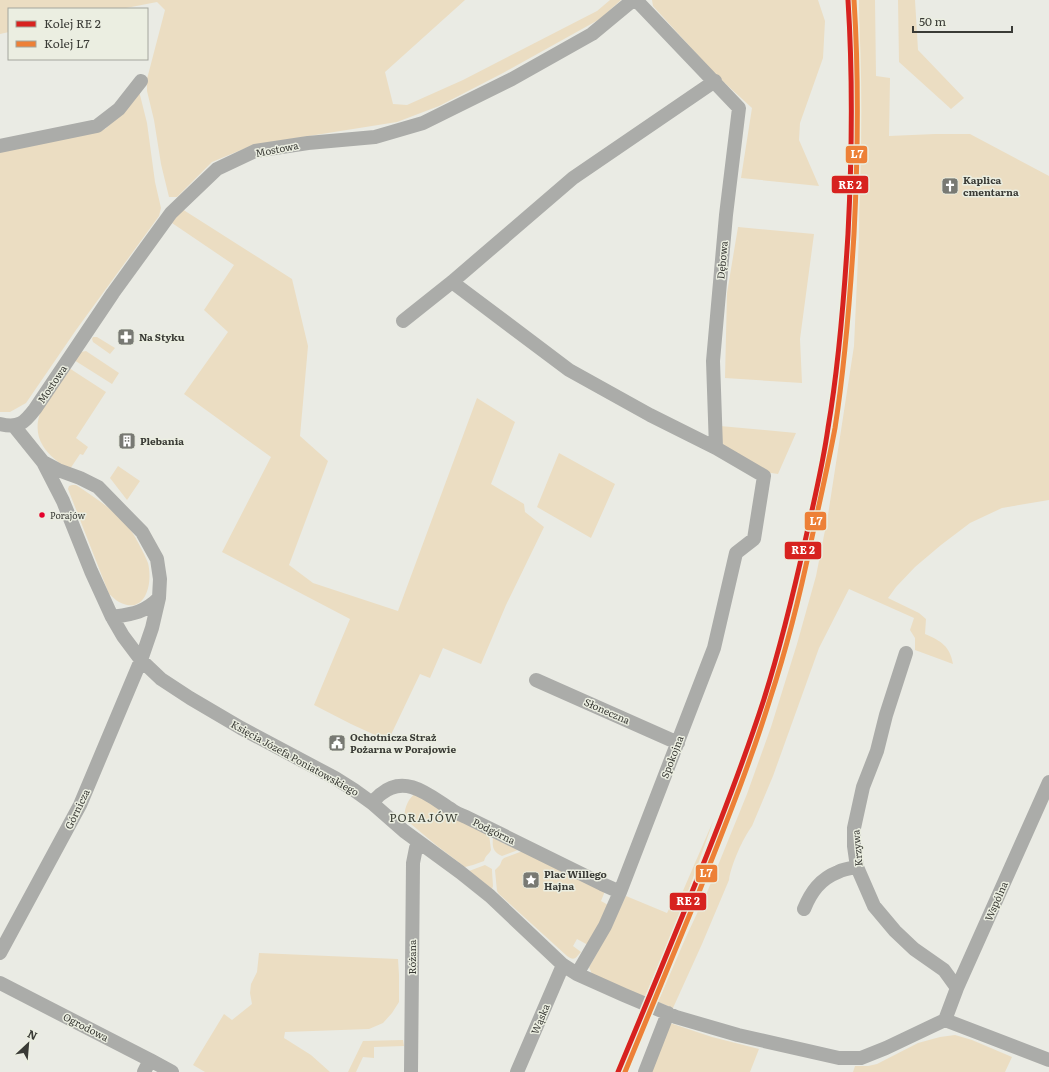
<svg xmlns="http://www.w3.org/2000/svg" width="1049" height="1072" font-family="Literata,serif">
  <rect width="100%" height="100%" fill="#eaebe4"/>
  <path fill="#ebddc2" d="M 0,0 L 465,0 L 385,72 L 393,104 L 407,105 L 463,80 L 597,11 L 610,0 L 621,0 L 600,19 L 503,73 L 439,106 L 397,122 L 253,145 L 212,162 L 177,197 L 169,197 L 161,164 L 154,120 L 147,91 L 147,79 L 165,10 L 157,2 L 121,9 L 9,9 L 9,32 L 0,34 Z
    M 652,0 L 818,0 L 825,21 L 823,58 L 800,123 L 799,140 L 819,186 L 741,178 L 752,108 L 715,74 L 653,6 Z
    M 859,0 L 875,0 L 876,76 L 890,78 L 889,136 L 935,134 L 970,134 L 1049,176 L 1049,500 L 1002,508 L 970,523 L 941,545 L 915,567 L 896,587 L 888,598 L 919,613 L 926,619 L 925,634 C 941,641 950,646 953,664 L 915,650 L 915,638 L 910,630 L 914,618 L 849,589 L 819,648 L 773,776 L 752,826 C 743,838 731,865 729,880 L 702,944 L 673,1008 L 658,1002 L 686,937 L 708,890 L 747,794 L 771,727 L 797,644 L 816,576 L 828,515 L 854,346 L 859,236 L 860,94 Z
    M 898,0 L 915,0 L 918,50 L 964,98 L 951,109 L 899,62 Z
    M 139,91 L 147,123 L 155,182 L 161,208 L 159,216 L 76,330 L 26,403 L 10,412 L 0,412 L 0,151 L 105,129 L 119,116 Z
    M 182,209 L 292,279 L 308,346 L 300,436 L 328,461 L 289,565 L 313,583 L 398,611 L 477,398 L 515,422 L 491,484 L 524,504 L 525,512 L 544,527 L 506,605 L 481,664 L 443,648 L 430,678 L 420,674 L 388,741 L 351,724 L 314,705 L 350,619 L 222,552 L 271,457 L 184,394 L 228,332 L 204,310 L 234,265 L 172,223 Z
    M 738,227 L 814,234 L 800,339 L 802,383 L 725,378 L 727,293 Z
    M 93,337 L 97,337 L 115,348 L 110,354 L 93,342 L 92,339 Z
    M 86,351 L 119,373 L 112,384 L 74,360 L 81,352 Z
    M 69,368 L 106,392 L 76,438 L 88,447 L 83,455 L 80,454 L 70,469 L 68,470 C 60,463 48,455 43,446 C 26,418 53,390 69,368 Z
    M 720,426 L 796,433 L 778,474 L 765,472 L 719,446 Z
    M 559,453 L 615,484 L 591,538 L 537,507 Z
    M 118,466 L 140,481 L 127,500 L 110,478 Z
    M 72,485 L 76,485 C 97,499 118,512 132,532 C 136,538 146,557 148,563 C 153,583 146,616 119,602 C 115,600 112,596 109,594 L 68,489 L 69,486 Z
    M 415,794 L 489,834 L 491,850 C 489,855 486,854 484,861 L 473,865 L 465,867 L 436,845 L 405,819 C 403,811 408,798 415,794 Z
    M 714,819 L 682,909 L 645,997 L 592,974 L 589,967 L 596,955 L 626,896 L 667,913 L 671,905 L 676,907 Z
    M 493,838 L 518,850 L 502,856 C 493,852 492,847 493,838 Z
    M 520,852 L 525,852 L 605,891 L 601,901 L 610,906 L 588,945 L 577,939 L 573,946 L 581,952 C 576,957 575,962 567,956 L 499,894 L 497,891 L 495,870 L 500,865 L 502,860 L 504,858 Z
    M 485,865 L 492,869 L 492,871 L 493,886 L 492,889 L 469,871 Z
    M 259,953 L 398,959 L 399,975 L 399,1002 L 392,1013 L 383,1023 L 369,1029 L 285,1032 L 284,1038 L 311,1055 L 330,1072 L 205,1072 L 193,1065 L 224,1014 L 232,1020 L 252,1004 L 250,993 L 251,984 L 257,972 Z
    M 670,1023 L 712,1037 L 759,1049 L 750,1072 L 651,1072 Z
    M 955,1035 L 972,1040 L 1012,1057 L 1005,1072 L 853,1072 L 855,1066 L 868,1066 L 877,1064 L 918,1043 L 940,1037 Z
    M 403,1040 L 404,1046 L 374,1047 L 374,1058 L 363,1057 L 356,1072 L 348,1072 L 363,1041 Z"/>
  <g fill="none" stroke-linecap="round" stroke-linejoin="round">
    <path stroke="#abaca9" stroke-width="14" d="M 636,0 L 739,108 L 726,215 L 713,361 L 716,448
      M 0,146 L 97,126 L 119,109 L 141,81
      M 452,282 L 569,370 L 650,415 L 716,448 L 764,476 L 754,539 L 736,553 L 714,648 L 620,892 L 605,926 L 577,974
      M 403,321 L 452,282 L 573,178 L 715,81
      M 0,424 C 19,429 25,422 35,409 L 113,293 L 171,213 L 217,169 L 255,151 L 308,143 L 375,137 L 423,123 L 512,79 L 592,34 L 633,0
      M 14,426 L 43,462 L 63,501 L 91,571 L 112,617 L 123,636 L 141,660 L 161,679 L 190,698 L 241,728 L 335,778 L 354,790 L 372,803 L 404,831 L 460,872 L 490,896 L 563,965 L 577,974 L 624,995 L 676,1017 L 738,1035 L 839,1058 L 861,1058 L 886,1048 L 945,1020 L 1049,1060
      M 112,617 C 132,614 144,613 159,598
      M 906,653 L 886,715 L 877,751 L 863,787 L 854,828 L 854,846 L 857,867 L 874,906 L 895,931 L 914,949 L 944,970 L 957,988
      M 536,680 L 678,743
      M 372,803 C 375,800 378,796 381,794 C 406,773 431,797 452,810 C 456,813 461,815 466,817 L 602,884 L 620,892
      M 804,909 C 811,892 820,879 838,872 C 844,869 851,868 857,867
      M 0,953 L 80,805 L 141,660 L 152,628 L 159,598 L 160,579 L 157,559 L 142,532 L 98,487 L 80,478 L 58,470 L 43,462
      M 0,983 L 150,1060 L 172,1072
      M 945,1020 L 957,988 L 1049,782
      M 144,1072 L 150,1060
      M 411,1072 L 413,863 L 416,848 L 419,843
      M 517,1072 L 563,965
      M 645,1072 L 668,1013"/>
    <g stroke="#ebeee1" stroke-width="8">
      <path id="rail-1" d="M 618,1072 C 643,1012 668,952 692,892 C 718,828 743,764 764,699 C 781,645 794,591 806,537 C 814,501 823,464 828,428 C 839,364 844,299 848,234 C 852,156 853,78 848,0"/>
    </g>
    <g stroke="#ebeee1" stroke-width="8">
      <path id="rail-2" d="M 625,1072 C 650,1012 674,952 699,892 C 724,828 750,764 770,699 C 787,647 800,595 811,542 C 819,504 828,466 835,428 C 845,364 850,299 854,234 C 858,156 859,78 854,0"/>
    </g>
    <use href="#rail-1" stroke="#d7221f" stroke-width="5"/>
    <use href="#rail-2" stroke="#ed8037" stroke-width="5"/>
  </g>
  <defs>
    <g id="church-square" transform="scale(0.9)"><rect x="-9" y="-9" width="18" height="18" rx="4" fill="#787973" stroke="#ebeee1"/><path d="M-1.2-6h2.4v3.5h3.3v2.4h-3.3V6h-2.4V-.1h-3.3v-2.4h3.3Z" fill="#fff"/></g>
    <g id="pharmacy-square" transform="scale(0.9)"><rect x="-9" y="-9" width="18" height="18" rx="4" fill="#787973" stroke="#ebeee1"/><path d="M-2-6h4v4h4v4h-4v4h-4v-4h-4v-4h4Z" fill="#fff"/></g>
    <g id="building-square" transform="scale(0.9)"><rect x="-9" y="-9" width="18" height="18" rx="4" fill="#787973" stroke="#ebeee1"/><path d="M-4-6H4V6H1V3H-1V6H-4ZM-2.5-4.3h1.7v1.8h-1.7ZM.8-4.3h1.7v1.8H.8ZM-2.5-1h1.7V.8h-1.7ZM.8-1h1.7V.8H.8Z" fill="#fff"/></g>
    <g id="civic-square" transform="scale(0.9)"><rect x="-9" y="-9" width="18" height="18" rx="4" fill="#787973" stroke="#ebeee1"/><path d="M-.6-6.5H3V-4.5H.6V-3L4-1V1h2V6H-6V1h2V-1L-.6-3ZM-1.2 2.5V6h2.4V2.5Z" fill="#fff"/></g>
    <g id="sight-square" transform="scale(0.9)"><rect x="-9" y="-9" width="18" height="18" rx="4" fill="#787973" stroke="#ebeee1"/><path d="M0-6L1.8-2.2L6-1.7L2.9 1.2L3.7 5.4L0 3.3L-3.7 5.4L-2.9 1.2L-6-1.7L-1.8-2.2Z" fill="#fff"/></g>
  </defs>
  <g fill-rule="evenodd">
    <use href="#church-square" x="950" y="186"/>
    <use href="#pharmacy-square" x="126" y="337"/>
    <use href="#building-square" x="127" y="441"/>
    <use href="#civic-square" x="337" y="743"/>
    <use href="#sight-square" x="531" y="880"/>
  </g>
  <circle fill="#e4002b" stroke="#ebeee1" stroke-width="1.5" cx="42" cy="515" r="3.5"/>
  <g text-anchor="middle" stroke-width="3" stroke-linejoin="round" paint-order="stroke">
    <g font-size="9" fill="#3a3b36" stroke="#ebeee1" text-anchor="start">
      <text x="50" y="519">Porajów</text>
    </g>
    <g font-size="10" fill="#3a3b36" stroke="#ebeee1">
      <text transform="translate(277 149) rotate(-11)" y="4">Mostowa</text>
      <text transform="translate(722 260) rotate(-85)" y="4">Dębowa</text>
      <text transform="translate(52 384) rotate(-56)" y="4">Mostowa</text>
      <text transform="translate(607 711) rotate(24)" y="4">Słoneczna</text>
      <text transform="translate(672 757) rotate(-69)" y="4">Spokojna</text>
      <text transform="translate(295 758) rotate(29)" y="4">Księcia Józefa Poniatowskiego</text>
      <text transform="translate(77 809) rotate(-64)" y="4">Górnicza</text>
      <text transform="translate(494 831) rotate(26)" y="4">Podgórna</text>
      <text transform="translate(857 848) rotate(-95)" y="4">Krzywa</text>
      <text transform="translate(996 901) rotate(-66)" y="4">Wspólna</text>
      <text transform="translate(412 957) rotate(-90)" y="4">Różana</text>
      <text transform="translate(540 1019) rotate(-67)" y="4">Wąska</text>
      <text transform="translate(86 1027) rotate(27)" y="4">Ogrodowa</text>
    </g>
    <g font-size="10" font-weight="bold" fill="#3a3b36" stroke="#ebeee1" text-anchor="start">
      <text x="963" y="184">Kaplica<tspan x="963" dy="12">cmentarna</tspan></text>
      <text x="139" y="341">Na Styku</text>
      <text x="140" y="445">Plebania</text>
      <text x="350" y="741">Ochotnicza Straż<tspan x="350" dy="12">Pożarna w Porajowie</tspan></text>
      <text x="544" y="878">Plac Willego<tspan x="544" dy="12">Hajna</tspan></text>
    </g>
    <g font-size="12" letter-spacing="1" fill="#3d4035" stroke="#ebeee1">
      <text x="424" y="822">PORAJÓW</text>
    </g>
  </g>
  <g stroke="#ebeee1" stroke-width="1.5">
    <rect x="845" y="145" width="23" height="19" rx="4" fill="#ed8037"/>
    <rect x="831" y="175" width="38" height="19" rx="4" fill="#d7221f"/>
    <rect x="804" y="511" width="23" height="20" rx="4" fill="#ed8037"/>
    <rect x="784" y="541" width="38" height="19" rx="4" fill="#d7221f"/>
    <rect x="695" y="864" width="23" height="19" rx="4" fill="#ed8037"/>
    <rect x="669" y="892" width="38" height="19" rx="4" fill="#d7221f"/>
  </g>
  <g font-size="11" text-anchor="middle" font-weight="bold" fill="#fff">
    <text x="857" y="158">L7</text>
    <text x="850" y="189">RE 2</text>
    <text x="816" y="525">L7</text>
    <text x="803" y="554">RE 2</text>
    <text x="706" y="877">L7</text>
    <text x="688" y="905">RE 2</text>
  </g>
  <rect x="8" y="8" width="140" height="52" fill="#ebeee1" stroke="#a4a69d"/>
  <rect x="16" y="21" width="20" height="6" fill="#d7221f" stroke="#a4a69d"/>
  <text x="44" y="28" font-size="12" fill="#3a3b36">Kolej RE 2</text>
  <rect x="16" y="41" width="20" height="6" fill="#ed8037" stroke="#a4a69d"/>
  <text x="44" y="48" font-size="12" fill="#3a3b36">Kolej L7</text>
  <g transform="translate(28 1044) rotate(26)" stroke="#ebeee1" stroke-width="3" paint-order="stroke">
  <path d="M0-3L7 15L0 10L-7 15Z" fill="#3a3b36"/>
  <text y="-6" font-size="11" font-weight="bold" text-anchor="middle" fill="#3a3b36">N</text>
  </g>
  <path d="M913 26v6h99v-6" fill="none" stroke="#3a3b36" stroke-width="2"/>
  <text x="919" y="26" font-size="12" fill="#3a3b36" stroke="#ebeee1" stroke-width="3" paint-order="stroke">50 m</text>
</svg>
